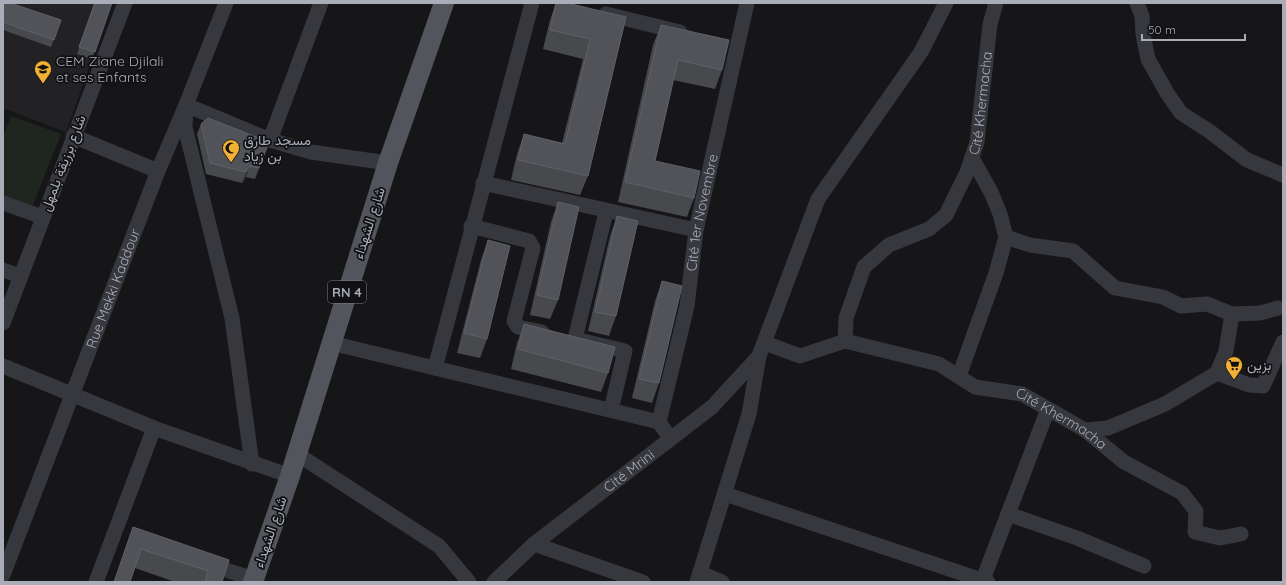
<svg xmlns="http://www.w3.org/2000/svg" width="1286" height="585" font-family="Quicksand,Vazirmatn,sans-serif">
  <rect width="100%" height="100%" fill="#161618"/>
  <path fill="#222225" d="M 3,3 L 112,3 L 66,132 L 3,108 Z"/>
  <path fill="#1e261f" d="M 11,116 L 61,134 L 31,210 L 3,199 L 3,137 Z"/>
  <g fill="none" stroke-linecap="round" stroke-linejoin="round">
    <g stroke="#37383d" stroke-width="15">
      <path d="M 1137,3 L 1142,16 L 1143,34 L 1148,59 L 1167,93 L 1181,113 L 1209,131 L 1247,160 L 1283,175"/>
      <path d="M 606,14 L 680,32"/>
      <path d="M 73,136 L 158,171"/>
      <path d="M 270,140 L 321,3"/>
      <path d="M 483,183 L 696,230"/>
      <path d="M 3,203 L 43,217"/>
      <path d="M 606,212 L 575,339 L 625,351 L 611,410"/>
      <path d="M 471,226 L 529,241 L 533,248 L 514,321 L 518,327 L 542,332"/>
      <path d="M 1006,237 L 1030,245 L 1073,251 L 1115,288 L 1163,297 L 1181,306 L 1207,304 L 1232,314 L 1260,313 L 1278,308"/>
      <path d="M 3,270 L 20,276"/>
      <path d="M 3,323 L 125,3"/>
      <path id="s1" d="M 845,341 L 846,318 L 864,267 L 889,245 L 929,229 L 946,215 L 967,172 L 977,142 L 990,24 L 996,3"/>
      <path d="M 331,343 L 659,422 L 670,438"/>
      <path id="s2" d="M 765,343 L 800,356 L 845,341 L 939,364 L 975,387 L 1022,394 L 1085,430 L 1124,462 L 1182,493 L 1196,511 L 1195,532 L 1220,538 L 1241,534"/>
      <path d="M 3,366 L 154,428 L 290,476"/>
      <path d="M 435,368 L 532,3"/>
      <path d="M 1217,373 L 1249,385 L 1263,386 L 1283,342"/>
      <path d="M 959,376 L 996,273 L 1006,237 L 1000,214 L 991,192 L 972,158"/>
      <path id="s3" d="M 659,422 L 687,306 L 696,230 L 747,3"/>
      <path d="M 1085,430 L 1108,428 L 1165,404 L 1217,373 L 1226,351 L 1232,314"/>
      <path d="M 297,454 L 439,546 L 469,582"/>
      <path d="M 252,464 L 232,318 L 185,127 L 186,105 L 270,140 L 311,152 L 388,163"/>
      <path d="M 725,494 L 988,582"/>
      <path d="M 1008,514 L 1077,538 L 1144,566"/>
      <path d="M 534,544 L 643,582"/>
      <path d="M 207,564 L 254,579"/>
      <path d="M 700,573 L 722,582"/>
      <path id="s4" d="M 3,575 L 158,171 L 186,105 L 226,3"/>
      <path d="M 96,582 L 154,428"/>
      <path id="s5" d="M 494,582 L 534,544 L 712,407 L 759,356"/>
      <path d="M 697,582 L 749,414 L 759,356 L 818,199 L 921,52 L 946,3"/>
      <path d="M 982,582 L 1048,409"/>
    </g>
    <path stroke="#53555c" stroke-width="20" d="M 253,582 L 290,476 L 388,163 L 444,3"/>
  </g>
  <path fill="#47494d" d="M 3,3 L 13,4 L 61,20 L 51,47 L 3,30 Z
    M 94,3 L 112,3 L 92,59 L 77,54 Z
    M 556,3 L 626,17 L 588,176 L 580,195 L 511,180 L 517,154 L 524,134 L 562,143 L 583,59 L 543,49 L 550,20 Z
    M 661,25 L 722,70 L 715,89 L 673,80 L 655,161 L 694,198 L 687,217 L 618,202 L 653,45 Z
    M 201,124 L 269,142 L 255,179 L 246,177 L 242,183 L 206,174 L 197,134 Z
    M 558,202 L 558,300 L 550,319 L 530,315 L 551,222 Z
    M 617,216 L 616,316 L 609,336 L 588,331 L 610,236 Z
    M 488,240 L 487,339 L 480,358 L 457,353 L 481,260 Z
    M 662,281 L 659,383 L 652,403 L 632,398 L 655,301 Z
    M 524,324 L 608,373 L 601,392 L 511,369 L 517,343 Z
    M 133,527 L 229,560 L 222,582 L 175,582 L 135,568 Z"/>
  <path fill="#2f3033" d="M 250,166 L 246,177 L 242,183 L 246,172 Z"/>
  <path fill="#525359" stroke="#5f6168" d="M 3,3 L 13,3 L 13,4 L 61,20 L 54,40 L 3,22 Z
    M 95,3 L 112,3 L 95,52 L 79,47 Z
    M 556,3 L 567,3 L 626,17 L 588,176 L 518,160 L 524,134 L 565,144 L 590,39 L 550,30 Z
    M 661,25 L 729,40 L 722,70 L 678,60 L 655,161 L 700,171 L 694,198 L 625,182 Z
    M 208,118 L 269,142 L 259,168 L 250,166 L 246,172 L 210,163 L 201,124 Z
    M 558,202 L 579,207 L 558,300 L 537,295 Z
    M 617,216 L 638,221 L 616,316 L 595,312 Z
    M 488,240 L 510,246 L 487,339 L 464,333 Z
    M 662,281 L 682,286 L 659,383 L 639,379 Z
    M 524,324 L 615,347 L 608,373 L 518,349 Z
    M 133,527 L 229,560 L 222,582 L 205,582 L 208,571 L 141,549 L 130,582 L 114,582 Z"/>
  <defs>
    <g id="school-pin" transform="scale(0.9)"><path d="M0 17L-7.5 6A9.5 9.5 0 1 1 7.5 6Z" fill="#f2b134" stroke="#111113"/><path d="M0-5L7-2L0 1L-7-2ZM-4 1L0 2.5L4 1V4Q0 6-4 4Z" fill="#111"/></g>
    <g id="mosque-pin" transform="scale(0.9)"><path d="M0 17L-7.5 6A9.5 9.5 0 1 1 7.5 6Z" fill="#f2b134" stroke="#111113"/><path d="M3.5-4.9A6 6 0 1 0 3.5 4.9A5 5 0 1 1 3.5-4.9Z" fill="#111"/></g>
    <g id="supermarket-pin" transform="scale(0.9)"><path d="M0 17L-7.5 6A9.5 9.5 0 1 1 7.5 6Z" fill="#f2b134" stroke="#111113"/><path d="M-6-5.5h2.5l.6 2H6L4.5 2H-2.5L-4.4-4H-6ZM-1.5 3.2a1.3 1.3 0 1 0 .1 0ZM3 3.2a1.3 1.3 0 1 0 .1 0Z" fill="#111"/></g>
  </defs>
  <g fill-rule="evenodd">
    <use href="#school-pin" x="43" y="69"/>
    <use href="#mosque-pin" x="231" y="148"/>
    <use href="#supermarket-pin" x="1234" y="365"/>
  </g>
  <g text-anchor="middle" stroke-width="3.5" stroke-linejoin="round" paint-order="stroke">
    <rect fill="#111113" stroke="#7b7e86" stroke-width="1" x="328" y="281" width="38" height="22" rx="3"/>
    <g font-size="13" font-weight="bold" fill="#a8adb8">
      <text x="347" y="297">RN 4</text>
    </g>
    <g font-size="14" fill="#a8adb8" stroke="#111113" text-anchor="start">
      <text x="56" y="66">CEM Ziane Djilali<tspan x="56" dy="16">et ses Enfants</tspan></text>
      <text x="244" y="145">مسجد طارق<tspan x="244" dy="16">بن زياد</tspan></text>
      <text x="1247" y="370">بزين</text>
    </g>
    <g font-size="14" fill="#a8adb8" stroke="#111113">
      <text dy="5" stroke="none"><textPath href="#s1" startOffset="294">Cité Khermacha</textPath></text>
      <text transform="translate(63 163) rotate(-69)" y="5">شارع برزيقة بلمهل</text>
      <text dy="5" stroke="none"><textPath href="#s3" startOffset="214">Cité 1er Novembre</textPath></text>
      <text transform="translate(369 223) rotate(-72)" y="5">شارع الشهداء</text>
      <text dy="5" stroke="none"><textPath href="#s4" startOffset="307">Rue Mekki Kaddour</textPath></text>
      <text dy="5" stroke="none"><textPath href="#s2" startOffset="318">Cité Khermacha</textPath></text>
      <text dy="5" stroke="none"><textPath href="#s5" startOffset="175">Cité Mrini</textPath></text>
      <text transform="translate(270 532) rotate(-71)" y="5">شارع الشهداء</text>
    </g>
  </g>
  <rect width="1286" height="585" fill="none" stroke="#a8adb8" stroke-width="8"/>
  <path d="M1142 34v6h103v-6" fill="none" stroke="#a8adb8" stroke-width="2"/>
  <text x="1148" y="34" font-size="12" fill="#a8adb8" stroke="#111113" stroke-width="3" paint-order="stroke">50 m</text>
</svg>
